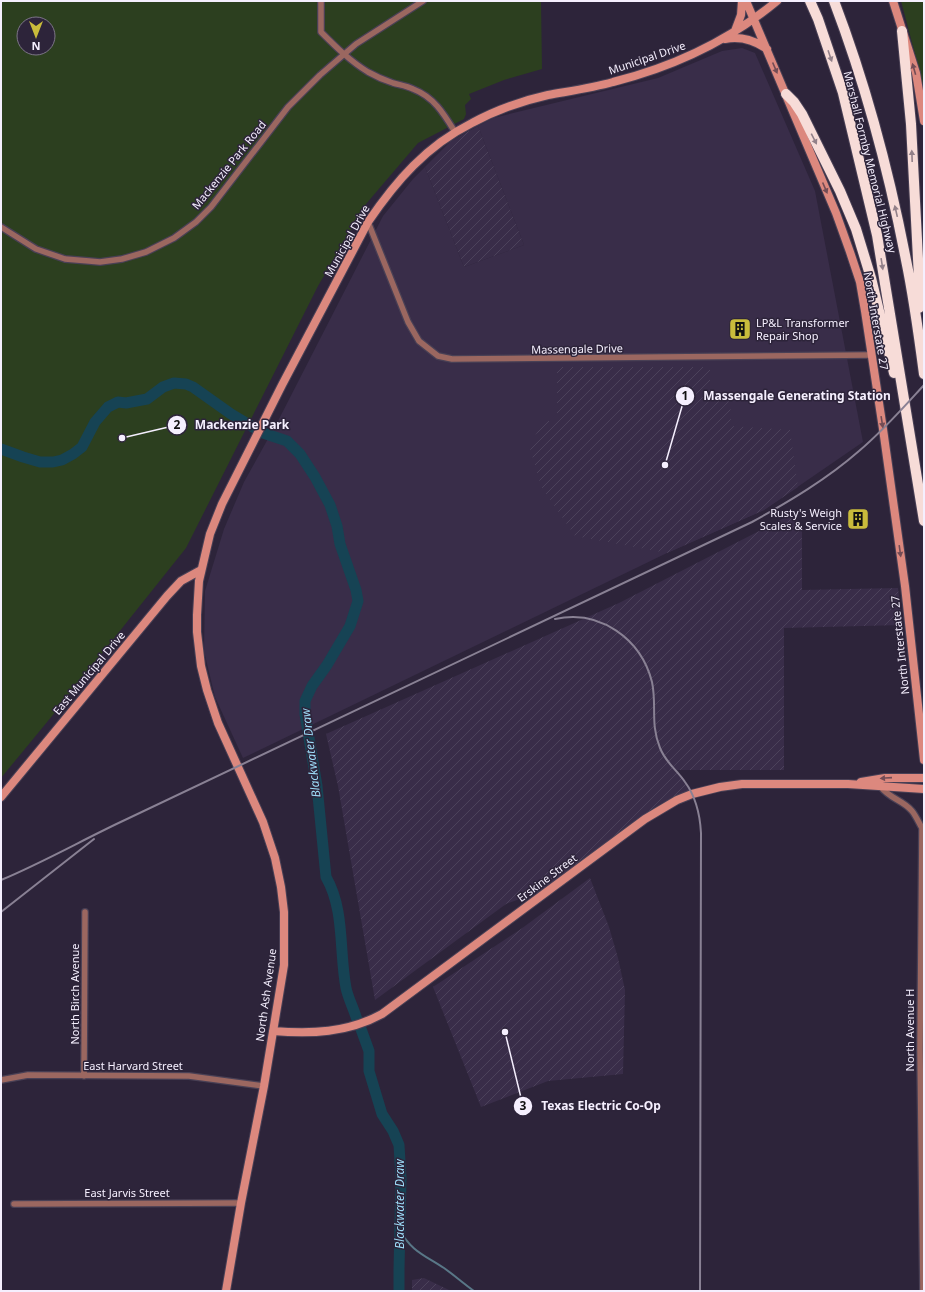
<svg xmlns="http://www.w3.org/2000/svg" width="925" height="1292" font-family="'Noto Sans',sans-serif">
  <defs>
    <pattern id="industrial-furrows" width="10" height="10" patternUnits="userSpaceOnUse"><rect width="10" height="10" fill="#392d49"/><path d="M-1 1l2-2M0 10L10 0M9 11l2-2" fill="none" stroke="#4c425b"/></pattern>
  </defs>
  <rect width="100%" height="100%" fill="#2d243a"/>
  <path fill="#392d49" d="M 742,48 L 755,53 L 815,191 L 863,442 L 764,510 L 667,553 L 243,758 L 215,697 L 204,651 L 205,591 L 224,529 L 244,482 L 279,419 L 383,216 L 413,179 L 425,167 L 464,267 L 524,245 L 478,126 L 493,118 L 658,78 L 722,51 Z"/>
  <path fill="url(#industrial-furrows)" d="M 478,126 L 524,245 L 464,267 L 425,167 L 451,141 Z
    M 557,367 L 710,367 L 710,394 L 730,395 L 731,426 L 790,430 L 798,487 L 764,510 L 667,553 L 575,536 L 541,486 L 529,445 L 540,428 L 540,421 L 557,421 Z
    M 790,515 L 802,524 L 802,590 L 898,588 L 902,625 L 784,628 L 784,770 L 677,770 L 685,780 L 692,790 L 662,803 L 636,820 L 544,890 L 506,904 L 375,1000 L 338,786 L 326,734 L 619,603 Z
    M 590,878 L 609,927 L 618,958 L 625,990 L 623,1074 L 548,1081 L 481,1107 L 433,987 L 521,929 Z
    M 424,1278 L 449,1290 L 450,1291 L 412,1291 L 412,1280 Z"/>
  <path fill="#2c3f1f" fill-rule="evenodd" d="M 1,1 L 541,1 L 542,69 L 504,80 L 469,94 L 471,99 L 465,105 L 466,114 L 464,119 L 418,143 L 366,204 L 318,286 L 186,548 L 52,716 L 1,778 ZM 24,24 L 48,24 L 48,48 L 24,48 Z
    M 901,1 L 924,1 L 924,92 L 918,65 Z"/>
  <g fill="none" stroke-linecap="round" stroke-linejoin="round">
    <path stroke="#597787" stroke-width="2" d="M 399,1229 C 411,1251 424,1255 444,1268 C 454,1275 464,1284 474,1291"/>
    <path stroke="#164354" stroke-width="11" d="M 1,449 L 23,457 L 40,462 L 53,462 L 62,460 L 73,454 L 82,447 L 95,422 L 108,407 L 118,402 L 126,403 L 147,399 L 163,387 L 174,383 L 186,384 L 193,387 L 231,414 L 263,433 L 287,441 L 300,454 L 315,477 L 330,505 L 337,526 L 340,544 L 356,590 L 358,601 L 350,626 L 327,665 L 312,686 L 305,701 L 305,714 L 317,786 L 326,877 C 345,910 339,951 346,988 C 348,998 354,1009 357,1020
      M 361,1029 L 369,1051 L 369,1071 L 382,1114 L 393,1131 L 399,1145 L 401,1178 L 399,1269 L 399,1291"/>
    <g stroke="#494055" stroke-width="8">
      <path id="street" d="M 321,1 L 321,32 C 336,47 350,61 368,72 C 375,76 384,80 393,83 C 400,85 407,86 413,89 C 434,97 444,114 455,132
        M 368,222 L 408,322 L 419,341 L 438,356 L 452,359 L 871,355
        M 1,227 L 36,249 L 65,259 L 89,261 L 100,262 L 122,259 L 146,252 L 174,238 L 196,222 L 211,207 L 288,107 L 320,75 L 356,44 L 423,1
        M 881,787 C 890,799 903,800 912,811 C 916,816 919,823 922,828 L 920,1049 L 923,1291
        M 84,1076 L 85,912
        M 1,1080 L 28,1075 L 189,1076 L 264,1086
        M 14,1204 L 241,1203"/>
    </g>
    <g stroke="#494055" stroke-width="10">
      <path id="secondary" d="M 746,1 L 836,213 L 850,252 L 860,282 L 865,311 L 883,429 L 905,586 L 924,760
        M 893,1 L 916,73 L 924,121
        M 735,31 L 741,15 L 742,1
        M 725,39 C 740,36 754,40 767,49
        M 861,782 L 885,778 L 924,778
        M 1,797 L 167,596 L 181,581 L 201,570
        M 273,1031 C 311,1034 347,1033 382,1014 L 645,819 L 677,800 L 692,794 L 720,787 L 742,784 L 848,784 L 924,789
        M 226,1291 L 241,1203 L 264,1086 L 284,965 L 284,912 L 281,887 L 275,858 L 263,822 L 218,723 L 207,690 L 201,666 L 197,632 L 197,615 L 199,581 L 210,534 L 222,504 L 282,385 L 368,222 C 396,181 426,146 472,123 C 496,110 521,101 548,95 C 570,91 592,88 613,82 C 673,67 730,40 777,1"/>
    </g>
    <g stroke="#494055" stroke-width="12">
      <path id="highway" d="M 810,1 L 818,19 L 843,93 L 877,235 L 924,521
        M 834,1 C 866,85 889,172 906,260 C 914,298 919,336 924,374
        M 902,31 L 911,124 L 919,278 L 919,308
        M 786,94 L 794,102 L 802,114 L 840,191 L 856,229 L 871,278 L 894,373"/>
    </g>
    <use href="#street" stroke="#9b6760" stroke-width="5.5"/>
    <use href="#secondary" stroke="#dc887e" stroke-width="8"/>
    <use href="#highway" stroke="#f7dcd8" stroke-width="10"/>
    <path stroke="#898194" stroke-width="2" d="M 555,619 C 600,609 641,639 652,682 C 657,705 650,724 660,748 C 666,763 676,769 685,782 C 696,797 700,814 701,833 L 700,1291
      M 1,880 C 44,862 84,839 127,819 L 752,522 C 790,501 827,479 859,451 C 883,431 903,408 924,385
      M 1,912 L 94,839"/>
  </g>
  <defs><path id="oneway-solid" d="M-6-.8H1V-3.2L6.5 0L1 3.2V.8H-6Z"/></defs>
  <g fill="#928089">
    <use href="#oneway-solid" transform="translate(830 56) rotate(71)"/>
    <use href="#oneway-solid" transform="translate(814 139) rotate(63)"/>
    <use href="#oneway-solid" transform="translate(912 156) rotate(-92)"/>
    <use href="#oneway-solid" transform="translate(896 211) rotate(-103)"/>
    <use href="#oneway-solid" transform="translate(882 264) rotate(81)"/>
  </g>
  <g fill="#734c55">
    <use href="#oneway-solid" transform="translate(775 68) rotate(67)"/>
    <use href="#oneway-solid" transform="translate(914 69) rotate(-106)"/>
    <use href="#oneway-solid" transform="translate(825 188) rotate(67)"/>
    <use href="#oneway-solid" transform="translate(882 422) rotate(81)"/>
    <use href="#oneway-solid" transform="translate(900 551) rotate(82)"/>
    <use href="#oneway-solid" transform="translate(886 778) rotate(176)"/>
  </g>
  <defs>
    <g id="building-square" transform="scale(1.15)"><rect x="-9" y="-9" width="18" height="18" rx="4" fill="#c9bb3b" stroke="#2d243a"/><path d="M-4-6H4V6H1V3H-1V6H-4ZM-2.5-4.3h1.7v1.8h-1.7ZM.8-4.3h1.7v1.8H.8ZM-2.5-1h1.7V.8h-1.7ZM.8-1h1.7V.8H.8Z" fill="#111"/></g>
  </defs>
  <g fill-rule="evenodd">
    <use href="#building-square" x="740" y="329"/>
    <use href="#building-square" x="858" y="519"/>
  </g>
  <g text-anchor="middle" stroke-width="3" stroke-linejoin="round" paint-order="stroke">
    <g font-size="11" fill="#f5effe" stroke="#2d243a">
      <text transform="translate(647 58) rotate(-19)" y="4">Municipal Drive</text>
      <text transform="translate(870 162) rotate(76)" y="4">Marshall Formby Memorial Highway</text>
      <text transform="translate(229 165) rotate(-51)" y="4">Mackenzie Park Road</text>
      <text transform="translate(347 241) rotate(-61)" y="4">Municipal Drive</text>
      <text transform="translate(876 321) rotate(80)" y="4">North Interstate 27</text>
      <text transform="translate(577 349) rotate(-1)" y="4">Massengale Drive</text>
      <text transform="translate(900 645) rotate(-96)" y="4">North Interstate 27</text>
      <text transform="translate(89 673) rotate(-50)" y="4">East Municipal Drive</text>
      <text transform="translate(547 878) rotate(-37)" y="4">Erskine Street</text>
      <text transform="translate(75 994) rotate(-90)" y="4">North Birch Avenue</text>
      <text transform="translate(266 995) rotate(-82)" y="4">North Ash Avenue</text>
      <text transform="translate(910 1030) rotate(-90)" y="4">North Avenue H</text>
      <text x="133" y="1070">East Harvard Street</text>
      <text x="127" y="1197">East Jarvis Street</text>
    </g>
    <g font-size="11" fill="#f5effe" stroke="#2d243a" text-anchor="start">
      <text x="756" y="327">LP&amp;L Transformer<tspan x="756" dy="13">Repair Shop</tspan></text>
      <text x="842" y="517" text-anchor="end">Rusty's Weigh<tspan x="842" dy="13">Scales &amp; Service</tspan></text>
    </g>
    <g font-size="12" font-style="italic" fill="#9cdbf7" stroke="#2d243a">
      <text transform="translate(311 753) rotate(-97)" y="4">Blackwater Draw</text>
      <text transform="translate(400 1204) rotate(-90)" y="4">Blackwater Draw</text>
    </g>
  </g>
  <path fill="none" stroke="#f5effe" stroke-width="1.5" d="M665 465L685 396M122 438L177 425M505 1032L523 1106"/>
  <g fill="#f5effe" stroke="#2d243a" stroke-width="1.5">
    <circle cx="665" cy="465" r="4"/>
    <circle cx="122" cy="438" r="4"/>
    <circle cx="505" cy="1032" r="4"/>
    <circle cx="685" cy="396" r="10"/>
    <circle cx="177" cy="425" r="10"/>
    <circle cx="523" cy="1106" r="10"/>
  </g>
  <g font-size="12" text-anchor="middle" font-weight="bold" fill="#111">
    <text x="685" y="400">1</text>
    <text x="177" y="429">2</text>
    <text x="523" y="1110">3</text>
  </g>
  <g font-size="12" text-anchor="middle" font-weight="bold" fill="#f5effe" stroke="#2d243a" stroke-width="3" stroke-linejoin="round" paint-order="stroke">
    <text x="797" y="400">Massengale Generating Station</text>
    <text x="242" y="429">Mackenzie Park</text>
    <text x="601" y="1110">Texas Electric Co-Op</text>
  </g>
  <rect width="925" height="1292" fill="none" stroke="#f5effe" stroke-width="4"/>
  <g transform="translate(36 36) rotate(180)"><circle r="19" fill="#2d243a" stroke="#7d7588"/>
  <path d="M0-3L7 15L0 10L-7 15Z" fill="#c9bb3b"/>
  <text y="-6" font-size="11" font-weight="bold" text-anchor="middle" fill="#f5effe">N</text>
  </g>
</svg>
